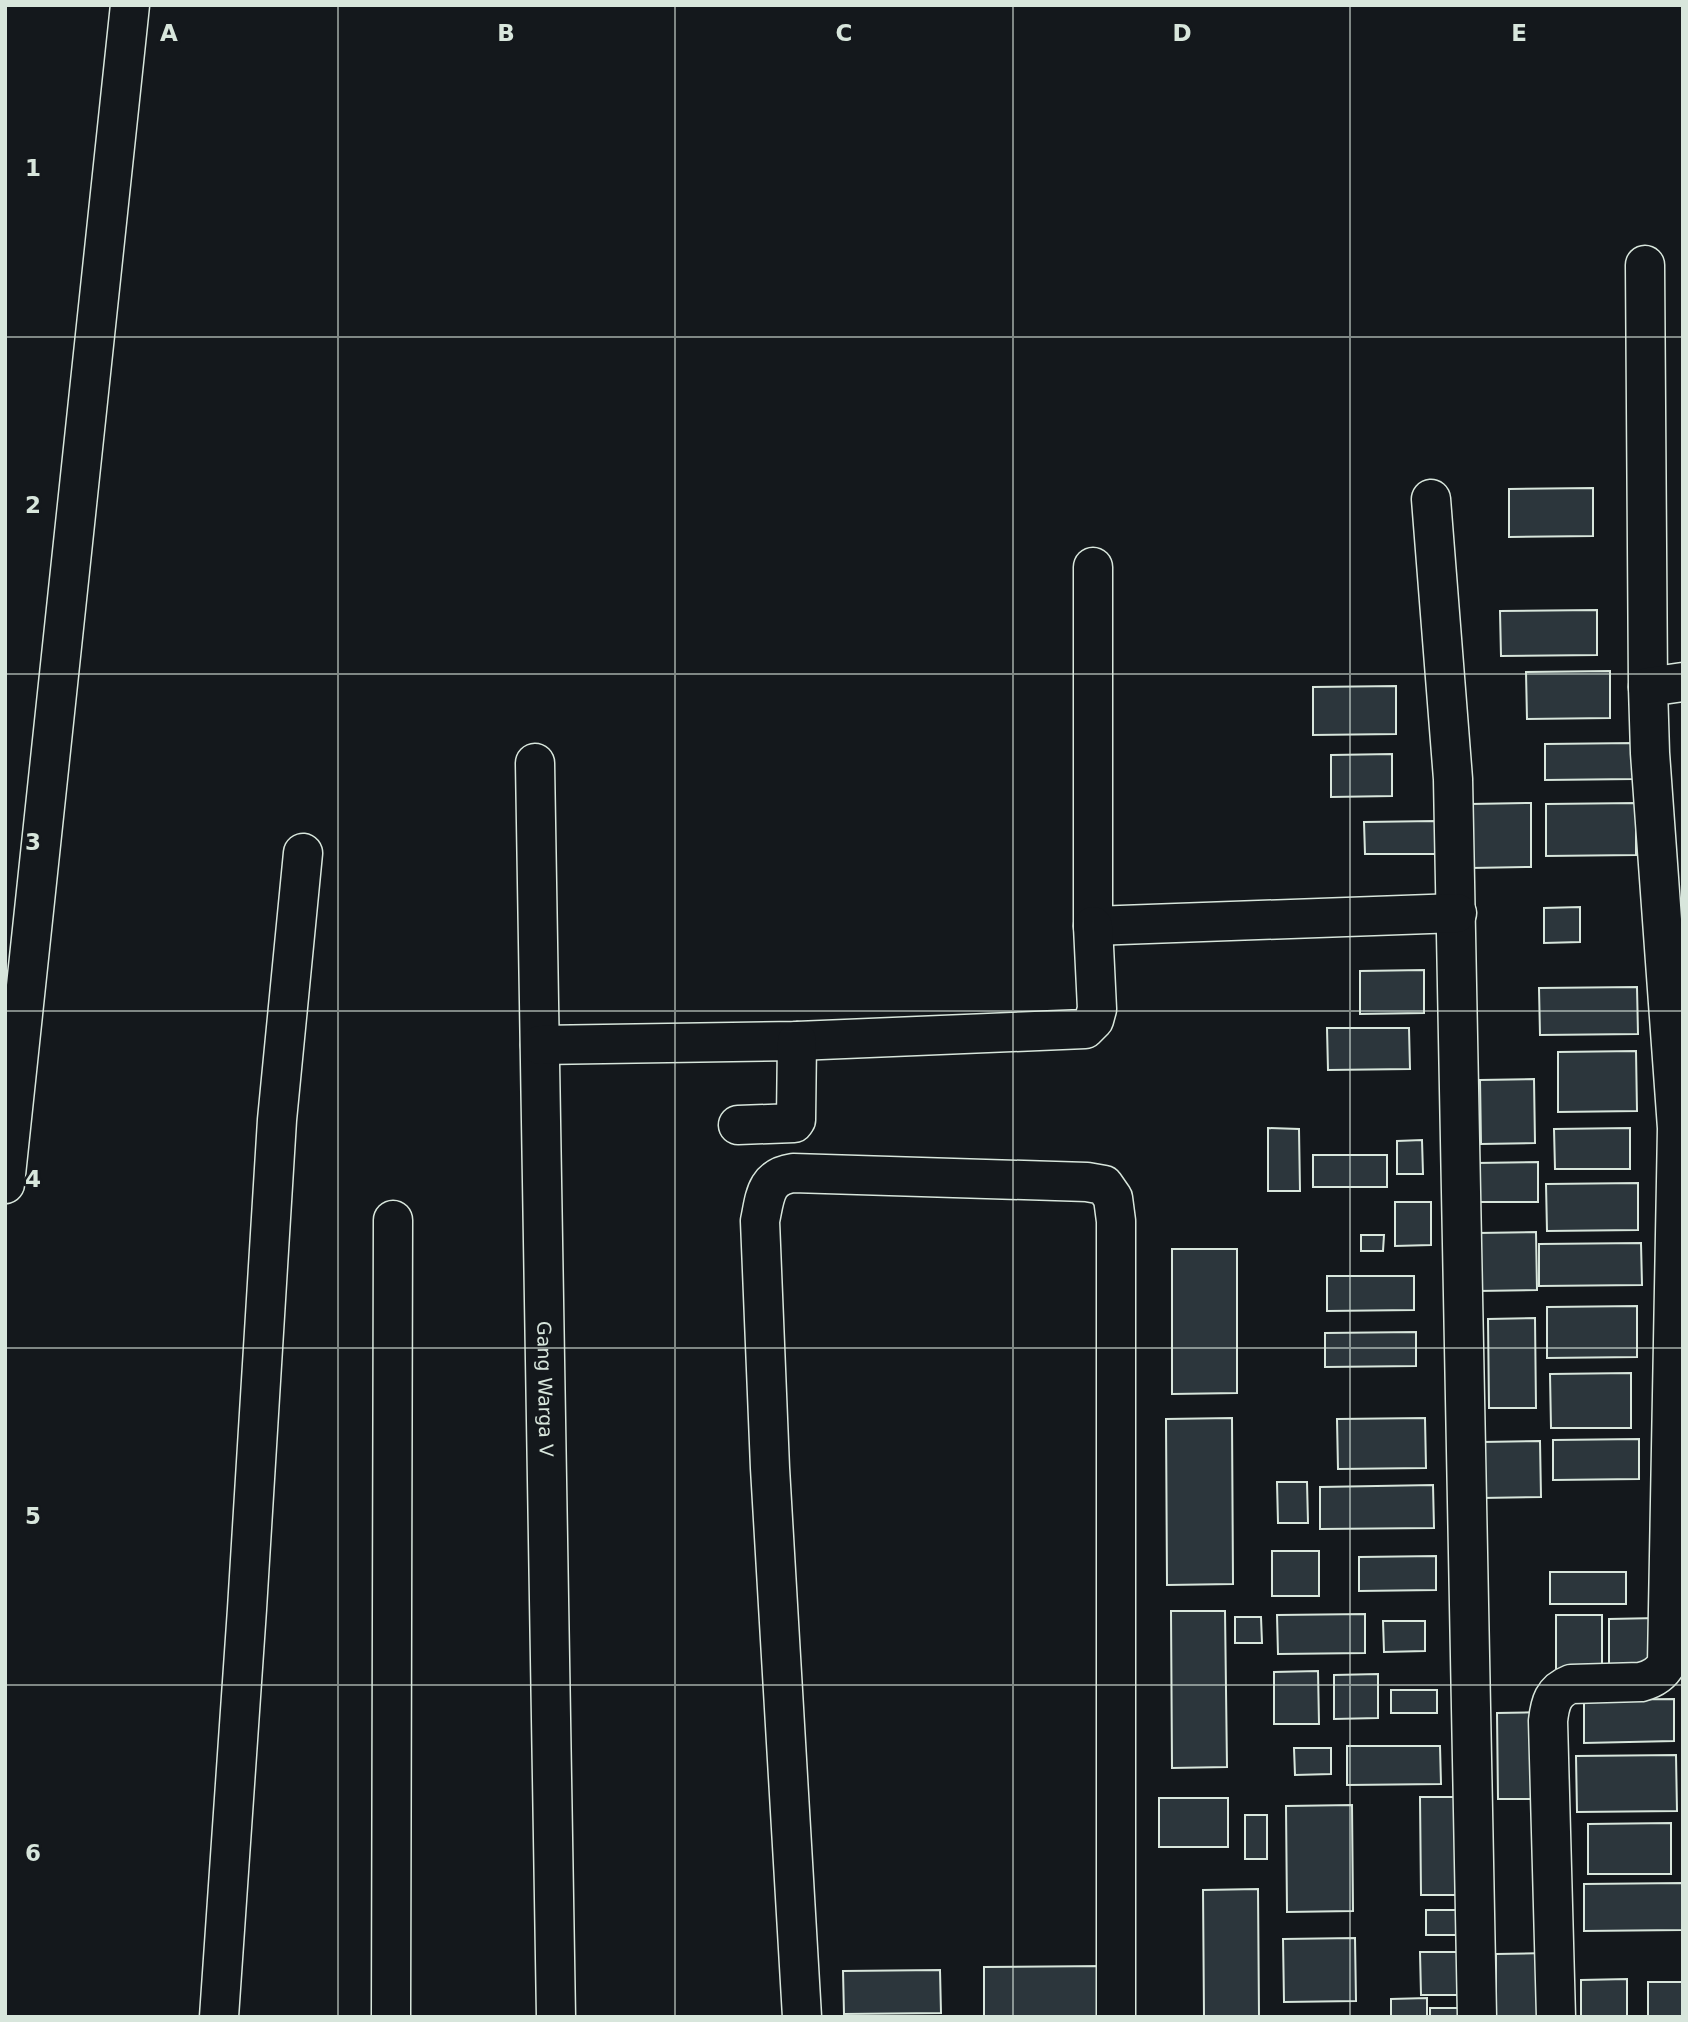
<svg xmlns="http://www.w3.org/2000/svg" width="1688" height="2022" font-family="'DejaVu Sans',sans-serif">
  <rect width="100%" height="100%" fill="#14181c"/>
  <path fill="#2c363c" stroke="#d8e6dc" stroke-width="2" d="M 1593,488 L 1593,536 L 1509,537 L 1509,489 Z
    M 1597,610 L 1597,655 L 1501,656 L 1500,611 Z
    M 1610,671 L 1610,718 L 1527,719 L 1526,672 Z
    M 1396,686 L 1396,734 L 1313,735 L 1313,687 Z
    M 1634,743 L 1634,779 L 1545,780 L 1545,744 Z
    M 1392,754 L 1392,796 L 1331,797 L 1331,755 Z
    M 1531,803 L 1531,867 L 1471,868 L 1470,804 Z
    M 1636,803 L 1636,855 L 1546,856 L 1546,804 Z
    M 1435,821 L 1435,854 L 1365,854 L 1364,822 Z
    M 1580,907 L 1580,942 L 1544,943 L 1544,908 Z
    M 1424,970 L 1424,1013 L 1360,1014 L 1360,971 Z
    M 1637,987 L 1638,1034 L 1540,1035 L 1539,988 Z
    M 1327,1028 L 1409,1028 L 1410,1069 L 1328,1070 Z
    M 1636,1051 L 1637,1111 L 1558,1112 L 1558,1052 Z
    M 1534,1079 L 1535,1143 L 1481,1144 L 1480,1080 Z
    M 1268,1128 L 1299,1129 L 1300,1191 L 1268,1191 Z
    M 1630,1128 L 1630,1169 L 1555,1169 L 1554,1129 Z
    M 1422,1140 L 1423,1174 L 1397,1174 L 1397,1141 Z
    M 1313,1155 L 1387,1155 L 1387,1187 L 1313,1187 Z
    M 1538,1162 L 1538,1202 L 1476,1202 L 1476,1163 Z
    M 1638,1183 L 1638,1230 L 1547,1231 L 1546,1184 Z
    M 1395,1202 L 1431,1202 L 1431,1245 L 1395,1246 Z
    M 1536,1232 L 1537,1290 L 1478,1291 L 1478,1233 Z
    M 1361,1235 L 1384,1235 L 1383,1251 L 1361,1251 Z
    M 1641,1243 L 1642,1285 L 1539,1286 L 1539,1244 Z
    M 1172,1249 L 1237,1249 L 1237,1393 L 1172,1394 Z
    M 1327,1276 L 1414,1276 L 1414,1310 L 1327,1311 Z
    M 1637,1306 L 1637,1357 L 1547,1358 L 1547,1307 Z
    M 1535,1318 L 1536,1408 L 1489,1408 L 1488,1319 Z
    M 1416,1332 L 1416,1366 L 1325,1367 L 1325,1333 Z
    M 1631,1373 L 1631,1428 L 1551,1428 L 1550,1374 Z
    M 1232,1418 L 1233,1584 L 1167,1585 L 1166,1419 Z
    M 1425,1418 L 1426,1468 L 1338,1469 L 1337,1419 Z
    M 1639,1439 L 1639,1479 L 1553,1480 L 1553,1440 Z
    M 1540,1441 L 1541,1497 L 1482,1498 L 1482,1442 Z
    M 1277,1482 L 1307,1482 L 1308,1523 L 1278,1523 Z
    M 1433,1485 L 1434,1528 L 1320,1529 L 1320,1487 Z
    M 1272,1551 L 1319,1551 L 1319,1596 L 1272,1596 Z
    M 1436,1556 L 1436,1590 L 1359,1591 L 1359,1557 Z
    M 1550,1572 L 1626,1572 L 1626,1604 L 1550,1604 Z
    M 1171,1611 L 1225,1611 L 1227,1767 L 1172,1768 Z
    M 1365,1614 L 1365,1653 L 1278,1654 L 1277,1615 Z
    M 1556,1615 L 1602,1615 L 1602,1671 L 1556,1671 Z
    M 1235,1617 L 1261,1617 L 1262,1643 L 1235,1643 Z
    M 1657,1618 L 1657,1671 L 1609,1672 L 1609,1619 Z
    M 1383,1621 L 1425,1621 L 1425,1651 L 1384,1652 Z
    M 1318,1671 L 1319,1724 L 1274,1724 L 1274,1672 Z
    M 1378,1674 L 1378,1718 L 1334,1719 L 1334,1675 Z
    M 1391,1690 L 1437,1690 L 1437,1713 L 1391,1713 Z
    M 1674,1699 L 1674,1741 L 1584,1743 L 1584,1700 Z
    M 1544,1712 L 1545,1799 L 1498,1799 L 1497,1713 Z
    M 1347,1746 L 1440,1746 L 1441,1784 L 1347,1785 Z
    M 1294,1748 L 1331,1748 L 1331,1774 L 1295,1775 Z
    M 1676,1755 L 1677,1811 L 1577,1812 L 1576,1756 Z
    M 1420,1797 L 1461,1797 L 1462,1895 L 1421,1895 Z
    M 1159,1798 L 1228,1798 L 1228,1847 L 1159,1847 Z
    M 1352,1805 L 1353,1911 L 1287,1912 L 1286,1806 Z
    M 1245,1815 L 1267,1815 L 1267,1859 L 1245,1859 Z
    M 1671,1823 L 1671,1874 L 1588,1874 L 1588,1824 Z
    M 1682,1883 L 1682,1930 L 1584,1931 L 1584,1884 Z
    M 1258,1889 L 1259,2017 L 1204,2017 L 1203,1890 Z
    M 1426,1910 L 1464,1910 L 1464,1935 L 1426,1935 Z
    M 1355,1938 L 1356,2001 L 1284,2002 L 1283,1939 Z
    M 1420,1952 L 1463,1952 L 1463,1995 L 1421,1995 Z
    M 1547,1953 L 1547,2017 L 1496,2017 L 1496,1954 Z
    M 1104,1966 L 1104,2017 L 984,2017 L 984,1967 Z
    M 940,1970 L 941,2013 L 844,2014 L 843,1971 Z
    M 1627,1979 L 1627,2017 L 1581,2017 L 1581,1980 Z
    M 1648,1982 L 1683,1982 L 1683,2017 L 1648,2017 Z
    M 1427,1998 L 1427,2017 L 1391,2017 L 1391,1999 Z
    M 1430,2008 L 1465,2008 L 1466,2017 L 1430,2017 Z"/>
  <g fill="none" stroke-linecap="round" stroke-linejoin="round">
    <g stroke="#d8e6dc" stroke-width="41">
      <g id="minor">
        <path d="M 1645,265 L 1648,687"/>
        <path d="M 1431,499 L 1453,779 L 1477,2017"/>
        <path d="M 1093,567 L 1093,926 L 1457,913"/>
        <path id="s1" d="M 535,763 L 556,2017"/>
        <path d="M 540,1045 L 797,1041 L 1085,1029 L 1094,1020 L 1097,1009 L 1093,926"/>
        <path d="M 738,1125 L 794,1123 L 796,1120 L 797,1041"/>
        <path d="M 5,1184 L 130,5"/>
        <path d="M 219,2017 L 247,1609 L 277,1120 L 303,853"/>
        <path d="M 391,2017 L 393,1220"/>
        <path d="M 802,2017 L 770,1468 L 760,1221 C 765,1197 765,1177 793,1173 L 1087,1182 L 1104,1185 L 1113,1198 L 1116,1221 L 1116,2017"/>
        <path d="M 1556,2017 L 1548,1721 C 1550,1703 1553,1691 1571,1684 L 1641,1682 C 1653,1679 1661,1674 1667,1663 L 1677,1128 L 1650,753 L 1648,687 L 1683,682"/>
      </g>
    </g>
    <use href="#minor" stroke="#14181c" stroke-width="38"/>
  </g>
  <path fill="none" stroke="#d8e6dc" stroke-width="2" stroke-opacity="0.55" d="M 338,5 L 338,2017M 675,5 L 675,2017M 1013,5 L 1013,2017M 1350,5 L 1350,2017M 5,337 L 1683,337M 5,674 L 1683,674M 5,1011 L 1683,1011M 5,1348 L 1683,1348M 5,1685 L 1683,1685"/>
  <g text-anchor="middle" stroke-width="5" stroke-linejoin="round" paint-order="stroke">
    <g font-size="19" fill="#d8e6dc" stroke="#14181c">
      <text dy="7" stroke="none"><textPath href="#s1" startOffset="626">Gang Warga V</textPath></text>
    </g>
  </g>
  <g font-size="23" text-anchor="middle" font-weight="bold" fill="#d8e6dc" stroke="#14181c" stroke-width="5" stroke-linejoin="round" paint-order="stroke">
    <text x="169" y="41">A</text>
    <text x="506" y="41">B</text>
    <text x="844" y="41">C</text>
    <text x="1182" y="41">D</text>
    <text x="1519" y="41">E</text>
    <text x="33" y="176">1</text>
    <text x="33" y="513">2</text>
    <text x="33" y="850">3</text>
    <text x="33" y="1187">4</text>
    <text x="33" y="1524">5</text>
    <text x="33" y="1861">6</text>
  </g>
  <rect width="1688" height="2022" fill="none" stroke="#d8e6dc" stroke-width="14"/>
</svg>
